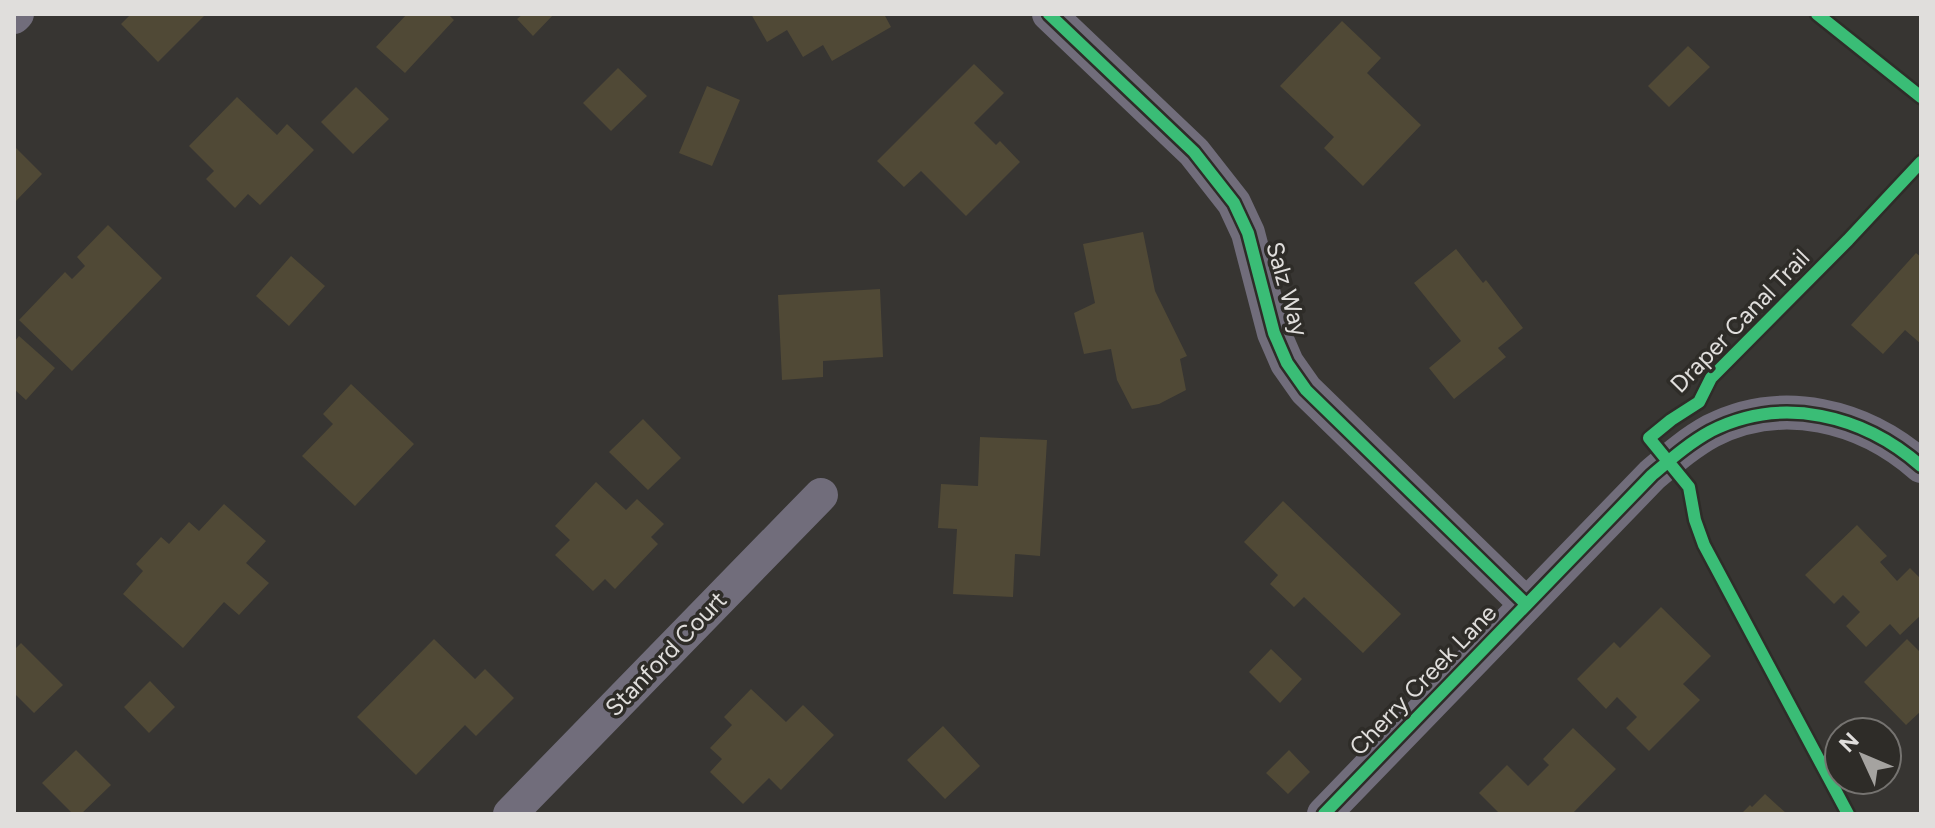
<svg xmlns="http://www.w3.org/2000/svg" width="1935" height="828" font-family="Figtree,sans-serif">
  <rect width="100%" height="100%" fill="#373532"/>
  <path fill="#504936" d="M 131,14 L 206,14 L 158,62 L 121,24 Z
    M 407,14 L 448,14 L 454,20 L 405,73 L 376,47 Z
    M 523,14 L 554,14 L 533,36 L 517,19 Z
    M 751,14 L 884,14 L 891,27 L 832,61 L 823,45 L 803,57 L 787,30 L 767,42 Z
    M 1342,21 L 1381,58 L 1367,73 L 1421,125 L 1363,186 L 1324,148 L 1334,137 L 1280,86 Z
    M 1688,46 L 1710,67 L 1669,107 L 1648,86 Z
    M 974,64 L 1004,93 L 974,123 L 996,145 L 1000,141 L 1020,162 L 966,216 L 921,171 L 904,187 L 877,161 Z
    M 618,68 L 647,96 L 611,131 L 583,103 Z
    M 707,86 L 740,100 L 712,166 L 679,153 Z
    M 356,87 L 389,119 L 353,154 L 321,122 Z
    M 237,97 L 277,135 L 287,124 L 314,150 L 260,205 L 248,194 L 235,208 L 206,179 L 214,171 L 189,146 Z
    M 14,146 L 42,174 L 14,203 Z
    M 108,225 L 162,278 L 72,371 L 19,320 L 65,272 L 72,279 L 85,266 L 77,257 Z
    M 1143,232 L 1155,291 L 1187,356 L 1180,359 L 1186,390 L 1159,404 L 1132,409 L 1117,380 L 1111,349 L 1084,354 L 1074,313 L 1095,303 L 1083,244 Z
    M 1456,249 L 1483,283 L 1486,280 L 1523,328 L 1498,348 L 1506,357 L 1454,399 L 1429,368 L 1461,341 L 1414,283 Z
    M 1916,253 L 1921,257 L 1921,344 L 1905,330 L 1883,354 L 1851,325 Z
    M 291,256 L 325,286 L 289,326 L 256,296 Z
    M 880,289 L 883,357 L 823,361 L 823,377 L 782,380 L 778,295 Z
    M 19,336 L 55,368 L 26,400 L 14,389 L 14,342 Z
    M 351,384 L 414,444 L 355,506 L 302,456 L 333,424 L 323,414 Z
    M 643,419 L 681,458 L 648,490 L 609,452 Z
    M 980,437 L 1047,440 L 1040,556 L 1015,554 L 1013,597 L 953,594 L 957,529 L 938,528 L 941,484 L 978,486 Z
    M 596,482 L 626,510 L 637,499 L 664,524 L 651,537 L 658,544 L 615,589 L 605,579 L 593,591 L 555,555 L 570,540 L 555,526 Z
    M 1283,501 L 1401,614 L 1363,653 L 1304,597 L 1294,607 L 1270,584 L 1278,575 L 1244,542 Z
    M 224,504 L 266,541 L 246,563 L 269,583 L 239,615 L 224,602 L 183,648 L 123,594 L 143,571 L 136,564 L 161,537 L 169,544 L 189,522 L 199,531 Z
    M 1857,525 L 1887,556 L 1880,562 L 1897,581 L 1910,568 L 1921,579 L 1921,615 L 1900,635 L 1890,624 L 1866,647 L 1846,626 L 1860,612 L 1843,595 L 1834,604 L 1805,575 Z
    M 1661,607 L 1711,656 L 1683,684 L 1700,700 L 1649,751 L 1626,728 L 1637,717 L 1617,697 L 1606,709 L 1577,679 L 1614,642 L 1620,648 Z
    M 434,639 L 475,679 L 485,669 L 514,698 L 476,736 L 465,725 L 416,775 L 357,717 Z
    M 1907,639 L 1921,653 L 1921,711 L 1906,725 L 1864,682 Z
    M 21,643 L 63,685 L 34,713 L 14,693 L 14,650 Z
    M 1271,649 L 1302,679 L 1280,703 L 1249,672 Z
    M 150,681 L 175,707 L 149,733 L 124,707 Z
    M 751,689 L 786,722 L 803,705 L 834,735 L 781,790 L 769,778 L 743,804 L 710,772 L 722,759 L 710,748 L 732,725 L 724,717 Z
    M 943,726 L 980,766 L 945,799 L 907,760 Z
    M 1573,728 L 1616,769 L 1572,814 L 1500,814 L 1479,793 L 1507,765 L 1528,786 L 1549,765 L 1543,759 Z
    M 76,750 L 111,785 L 81,814 L 73,814 L 42,783 Z
    M 1289,750 L 1310,772 L 1288,794 L 1266,773 Z
    M 1765,794 L 1787,814 L 1741,814 L 1750,805 L 1752,807 Z"/>
  <g fill="none" stroke-linecap="round" stroke-linejoin="round">
    <path stroke="#716d7b" stroke-width="34" d="M 1049,14 L 1194,152 L 1234,203 L 1248,233 L 1274,333 L 1287,363 L 1306,390 L 1526,604
      M 14,17 L 17,14
      M 510,814 L 821,495
      M 1324,814 L 1652,475 C 1671,459 1689,443 1711,431 C 1782,395 1863,415 1921,466"/>
    <g stroke="#2e2c28" stroke-width="17">
      <path id="cycleway" d="M 1049,14 L 1194,152 L 1234,203 L 1248,233 L 1274,333 L 1287,363 L 1306,390 L 1526,604
        M 1817,14 L 1921,97
        M 1324,814 L 1652,475 C 1671,459 1689,443 1711,431 C 1782,395 1863,415 1921,466
        M 1848,814 L 1704,545 L 1695,520 L 1689,487 L 1649,438 L 1671,420 L 1699,402 L 1711,378 L 1848,240 L 1921,162"/>
    </g>
    <use href="#cycleway" stroke="#3abd76" stroke-width="12"/>
  </g>
  <g text-anchor="middle" stroke-width="7" stroke-linejoin="round" paint-order="stroke">
    <g font-size="24" fill="#e0dedc" stroke="#2e2c28">
      <text transform="translate(1287 289) rotate(74)" y="8">Salz Way</text>
      <text transform="translate(1740 321) rotate(-46)" y="8">Draper Canal Trail</text>
      <text transform="translate(666 654) rotate(-46)" y="8">Stanford Court</text>
      <text transform="translate(1423 680) rotate(-46)" y="8">Cherry Creek Lane</text>
    </g>
  </g>
  <rect width="1935" height="828" fill="none" stroke="#e0dedc" stroke-width="32"/>
  <g transform="translate(1863 756) rotate(314)"><circle r="38" fill="#2e2c28" stroke="#757370" stroke-width="2"/>
  <path d="M0-6L14 30L0 20L-14 30Z" fill="#a5a3a0"/>
  <text y="-12" font-size="22" font-weight="bold" text-anchor="middle" fill="#e0dedc">N</text>
  </g>
</svg>
